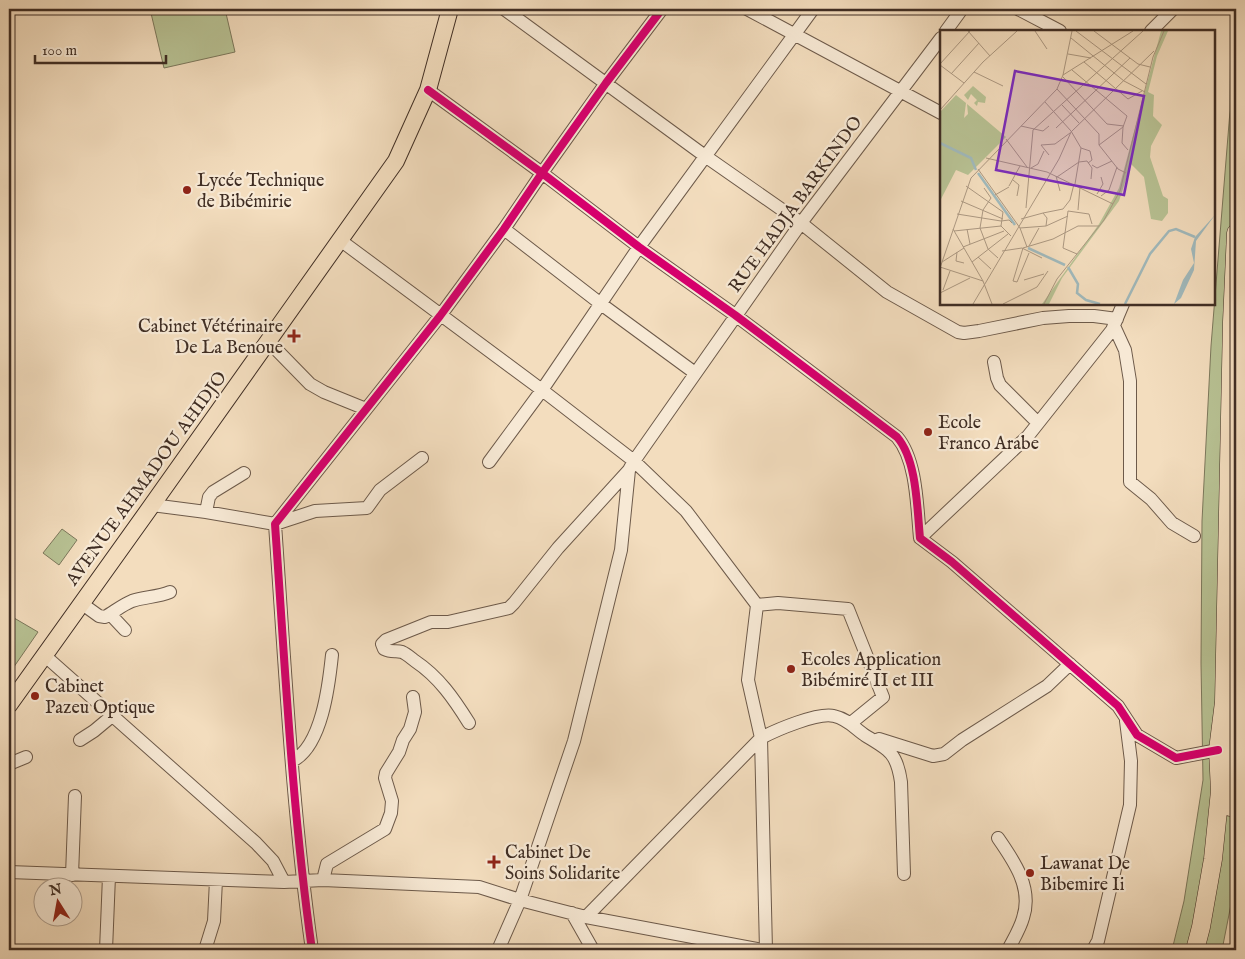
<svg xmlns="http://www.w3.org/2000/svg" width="1245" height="959" font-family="'IM FELL English',serif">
  <rect width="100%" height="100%" fill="#f3ddbe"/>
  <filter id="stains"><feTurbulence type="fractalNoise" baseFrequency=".004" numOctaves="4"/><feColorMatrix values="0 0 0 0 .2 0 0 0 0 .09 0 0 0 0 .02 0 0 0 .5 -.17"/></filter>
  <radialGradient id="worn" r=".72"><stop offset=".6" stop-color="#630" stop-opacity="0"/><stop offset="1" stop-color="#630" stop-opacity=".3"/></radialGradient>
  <path fill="#b8c294" stroke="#7c785c" d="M 150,9 L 225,9 L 235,52 L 164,68 Z
    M 1231,9 L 1236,9 L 1236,879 L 1222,950 L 1172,950 L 1184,901 L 1203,780 L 1201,663 L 1202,521 L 1211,346 L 1230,111 Z
    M 62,529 L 77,540 L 59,565 L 43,553 Z
    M 9,615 L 38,632 L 9,674 Z"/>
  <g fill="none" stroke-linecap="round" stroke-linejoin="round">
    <g stroke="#6d5a4a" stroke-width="14">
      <path id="minor" d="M 504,9 L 705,156 L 801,223 L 887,292 L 958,332 L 964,333 L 979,331 L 1043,318 L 1069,316 L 1094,316 L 1117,319
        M 747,9 L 941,113
        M 1018,9 L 1060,31
        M 946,31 L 962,9
        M 1151,31 L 1173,9
        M 428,90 L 542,173 L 639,247 L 735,315 L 897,437 C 917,460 917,508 920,538 L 952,562 L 1118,706 L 1137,735 L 1176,758 L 1218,750
        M 504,229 L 601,304 L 695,373
        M 340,240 L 542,390 L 634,461 L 686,511 L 757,605 L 748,680 L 761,738 L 766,950
        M 1114,326 L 1125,350 L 1130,381 L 1130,482 L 1151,499 L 1172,523 L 1194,536
        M 268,341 L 310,384 L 324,392 L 366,409
        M 994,362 L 997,378 L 1000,385 L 1038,423
        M 489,462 L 542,390 L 639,247 L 813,9
        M 152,505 L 206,512 L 275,524 L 315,511 L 367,508 L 380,490 L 422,458
        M 206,512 L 209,497 L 213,492 L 244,473
        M 920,538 L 1028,436 L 1112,330 L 1123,304
        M 81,603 L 99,616 L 105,617 C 114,612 122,605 132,601 C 144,597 158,597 170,592
        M 757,605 L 778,603 L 848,609 L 883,697 L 851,723
        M 110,614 L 125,630
        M 44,655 L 256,843 L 273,861 L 284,882
        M 469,723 C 454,699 439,677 415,661 C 412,659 407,654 402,652 C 396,650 392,653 384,649 L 382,644 L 386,640 L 431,622 L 448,622 L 509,608 L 514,603 L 558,548 L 629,470
        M 879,739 L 933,756 L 944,754 L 962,740 L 1047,686 L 1070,664
        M 80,740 L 94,731 L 112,716
        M 292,761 C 322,747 329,684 332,655
        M 9,764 L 26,757
        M 998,838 C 1014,861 1033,888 1023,918 C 1020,929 1013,940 1008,950
        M 9,872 L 284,882 L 323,880 L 479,887 L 520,900 L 586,917 L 762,950
        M 72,875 L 75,796
        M 323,880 L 327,864 L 385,829 L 391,813 L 392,801 L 385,778 L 386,773 L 399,752 L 403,740 L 410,729 L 415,712 L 413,697
        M 572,913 L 593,950
        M 586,917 L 761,738 C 776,730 818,712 834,716 C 848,719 855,729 866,736 C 890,750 897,754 901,782 L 904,874
        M 106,950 L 109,876
        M 205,950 L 214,921 L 216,880
        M 312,950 C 292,809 285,666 275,524 L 440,316 L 504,229 L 542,173 L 606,83 L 662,9
        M 498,950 L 520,900 L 574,741 L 621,550 L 629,470 L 634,461 L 801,223 L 941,38
        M 1093,950 L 1098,941 L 1130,805 L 1131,761 L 1126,721"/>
    </g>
    <g stroke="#402e24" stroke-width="18">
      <path id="major" d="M 9,705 L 152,505 L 396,161 L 428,90 L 450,9"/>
    </g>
    <g stroke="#402e24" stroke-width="19">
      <path id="highway" d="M 1230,807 L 1236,686
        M 1195,950 L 1201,927 L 1213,859 L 1220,791 L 1218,750 L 1224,702 L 1232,322 L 1236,233"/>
    </g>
    <use href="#minor" stroke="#f7e9d5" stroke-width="12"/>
    <use href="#major" stroke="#f3ddbe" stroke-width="16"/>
    <use href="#highway" stroke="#f3ddbe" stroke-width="18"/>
    <g stroke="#f7e9d5" stroke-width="11">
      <path id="cycleway" d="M 428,90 L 542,173 L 639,247 L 735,315 L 897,437 C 917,460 917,508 920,538 L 952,562 L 1118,706 L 1137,735 L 1176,758 L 1218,750
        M 312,950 C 292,809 285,666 275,524 L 440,316 L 504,229 L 542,173 L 606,83 L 662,9"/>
    </g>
    <use href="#cycleway" stroke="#d6006c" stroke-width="8"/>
  </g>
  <g fill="#8f2418" stroke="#f7e9d5" stroke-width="2">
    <circle cx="187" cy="190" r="5"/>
    <path d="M291.5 328.5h5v5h5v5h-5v5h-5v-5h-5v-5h5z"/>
    <circle cx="928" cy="432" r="5"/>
    <circle cx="791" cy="669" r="5"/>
    <circle cx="35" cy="696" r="5"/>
    <path d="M491.5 854.5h5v5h5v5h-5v5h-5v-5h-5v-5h5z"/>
    <circle cx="1030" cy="873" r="5"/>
  </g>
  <g text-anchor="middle" stroke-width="4.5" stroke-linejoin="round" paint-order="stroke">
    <g font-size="18" fill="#402e24" stroke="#f7e9d5" text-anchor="start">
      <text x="197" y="186">Lycée Technique<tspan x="197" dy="21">de Bibémirie</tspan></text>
      <text x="283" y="332" text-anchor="end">Cabinet Vétérinaire<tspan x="283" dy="21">De La Benoue</tspan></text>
      <text x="938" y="428">Ecole<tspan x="938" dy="21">Franco Arabe</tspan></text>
      <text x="801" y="665">Ecoles Application<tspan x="801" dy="21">Bibémiré II et III</tspan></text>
      <text x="45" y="692">Cabinet<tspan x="45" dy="21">Pazeu Optique</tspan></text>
      <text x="505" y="858">Cabinet De<tspan x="505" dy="21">Soins Solidarite</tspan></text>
      <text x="1040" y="869">Lawanat De<tspan x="1040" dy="21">Bibemire Ii</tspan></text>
    </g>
    <g font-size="18" fill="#402e24" stroke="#f7e9d5">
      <text transform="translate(795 204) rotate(-54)" y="6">RUE HADJA BARKINDO</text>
      <text transform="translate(146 478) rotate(-54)" y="6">AVENUE AHMADOU AHIDJO</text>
    </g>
  </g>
  <g transform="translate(940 30)">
    <rect width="275" height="275" fill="#f3ddbe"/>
    <path d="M 221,1 L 228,1 L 217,26 L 208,62 L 214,65 L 213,86 L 222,95 L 211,116 L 210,127 L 223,166 L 228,169 L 228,183 L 222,191 L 211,189 L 204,147 L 191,134 L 179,171 L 122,248 L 109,274 L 102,274 L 159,194 L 179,158 ZM 33,56 L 46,67 L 45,73 L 38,72 L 37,76 L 34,73 L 37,70 L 31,64 L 28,70 L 24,65 ZM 16,65 L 26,73 L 24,88 L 28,84 L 27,74 L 66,107 L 28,145 L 16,140 L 0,171 L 0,82 Z" fill="#b8c294"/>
    <path d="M 275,185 L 256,211 L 254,240 L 241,268 L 234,274 L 243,250 L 254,233 L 251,219 L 255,207 Z" fill="#a0b9bc"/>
    <path fill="none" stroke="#a0b9bc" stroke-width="2.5" d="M 0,113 L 31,128 L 36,140M 38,143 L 75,195M 88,218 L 125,235M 128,237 L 138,254 L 137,263 L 146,270 L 160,274M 185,274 L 210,224 L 229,201 L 236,199 L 255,207"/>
    <path fill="none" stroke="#ab9780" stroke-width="1" d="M 28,1 L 50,26M 95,1 L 107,19M 136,1 L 206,54M 154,1 L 198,34 L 210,37M 131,8 L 184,51 L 205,62M 128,24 L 151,28M 144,32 L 188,69 L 202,61M 0,34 L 30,1M 0,35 L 24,53M 132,40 L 187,86 L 183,97 L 159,115M 34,42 L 63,56M 11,44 L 39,13M 123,45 L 193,1M 123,47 L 167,94 L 184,96M 117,59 L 159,104 L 159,115 L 178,139 L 186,143M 105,72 L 131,101 L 141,118 L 135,154M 122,75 L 139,93M 0,80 L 43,32 L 77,1M 81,96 L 103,101 L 109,96M 183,97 L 182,113 L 188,120M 116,98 L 190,28M 66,109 L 87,137M 141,118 L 150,121 L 152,130 L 148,133M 109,125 L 101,115 L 115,114 L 130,103M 46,128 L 107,142 L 173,174M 152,135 L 157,138 L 172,131M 91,138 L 98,134 L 104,121M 38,139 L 80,198 L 106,196 L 107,188 L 103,183 L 81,189M 116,146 L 120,161M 117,147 L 139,132 L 147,131 L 152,138 L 151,149M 73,150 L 79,155 L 77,166M 26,156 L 63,182 L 61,196 L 71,206M 69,156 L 80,136M 44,158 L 51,168 L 43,180 L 40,198 L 48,219 L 58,228M 157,164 L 163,154 L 161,147M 55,165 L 69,157M 161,166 L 169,160 L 177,137M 21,171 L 63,189M 86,178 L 93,100 L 203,1M 138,180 L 140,157M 128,181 L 123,218 L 137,224M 128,181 L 149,184 L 152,194M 103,183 L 123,179 L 130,170 L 134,154M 17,184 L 61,191 L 69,190 L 72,193M 106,196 L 128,186M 80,198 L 87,217M 13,199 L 43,251 L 52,274M 27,199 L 30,214M 14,201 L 61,196M 89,216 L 99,198M 23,217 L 64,201M 83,218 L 113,209 L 138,196 L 159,196M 83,218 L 73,251 L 77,252 L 89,223M 62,221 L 82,218 L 102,228M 17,222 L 16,231 L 24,233M 38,227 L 51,239M 2,232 L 24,218M 32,232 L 68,204M 0,237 L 43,251M 0,238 L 31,148 L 117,59 L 123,45 L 132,1M 84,250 L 104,244M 3,260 L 10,241M 0,263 L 30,248M 33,274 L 119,129 L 131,102 L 214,21M 63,274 L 97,257 L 108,241M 104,274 L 117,249 L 164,190 L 180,161 L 213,27 L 224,1"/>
    <path fill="#7b2cbf" fill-opacity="0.15" stroke="#7b2cbf" stroke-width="2.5" d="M 75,41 L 204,66 L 184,165 L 56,140 Z"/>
    <rect width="275" height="275" fill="none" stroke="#402e24" stroke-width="2.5"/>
  </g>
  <rect width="1245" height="959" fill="none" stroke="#f3ddbe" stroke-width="30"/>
  <rect x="10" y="10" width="1225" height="939" fill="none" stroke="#402e24" stroke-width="2.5"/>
  <rect x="15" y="15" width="1215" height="929" fill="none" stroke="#402e24"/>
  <g transform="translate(58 902) rotate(349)"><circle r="24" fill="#f7e9d5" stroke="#ae9e8e"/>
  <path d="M0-4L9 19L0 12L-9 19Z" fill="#8f2418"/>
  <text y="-8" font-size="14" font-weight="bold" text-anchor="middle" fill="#402e24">N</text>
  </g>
  <path d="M35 55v8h131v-8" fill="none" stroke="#402e24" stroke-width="2.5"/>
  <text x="42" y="55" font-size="15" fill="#402e24" stroke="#f7e9d5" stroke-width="4" paint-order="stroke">100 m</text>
  <rect width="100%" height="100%" filter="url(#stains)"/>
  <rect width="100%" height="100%" fill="url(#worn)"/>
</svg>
